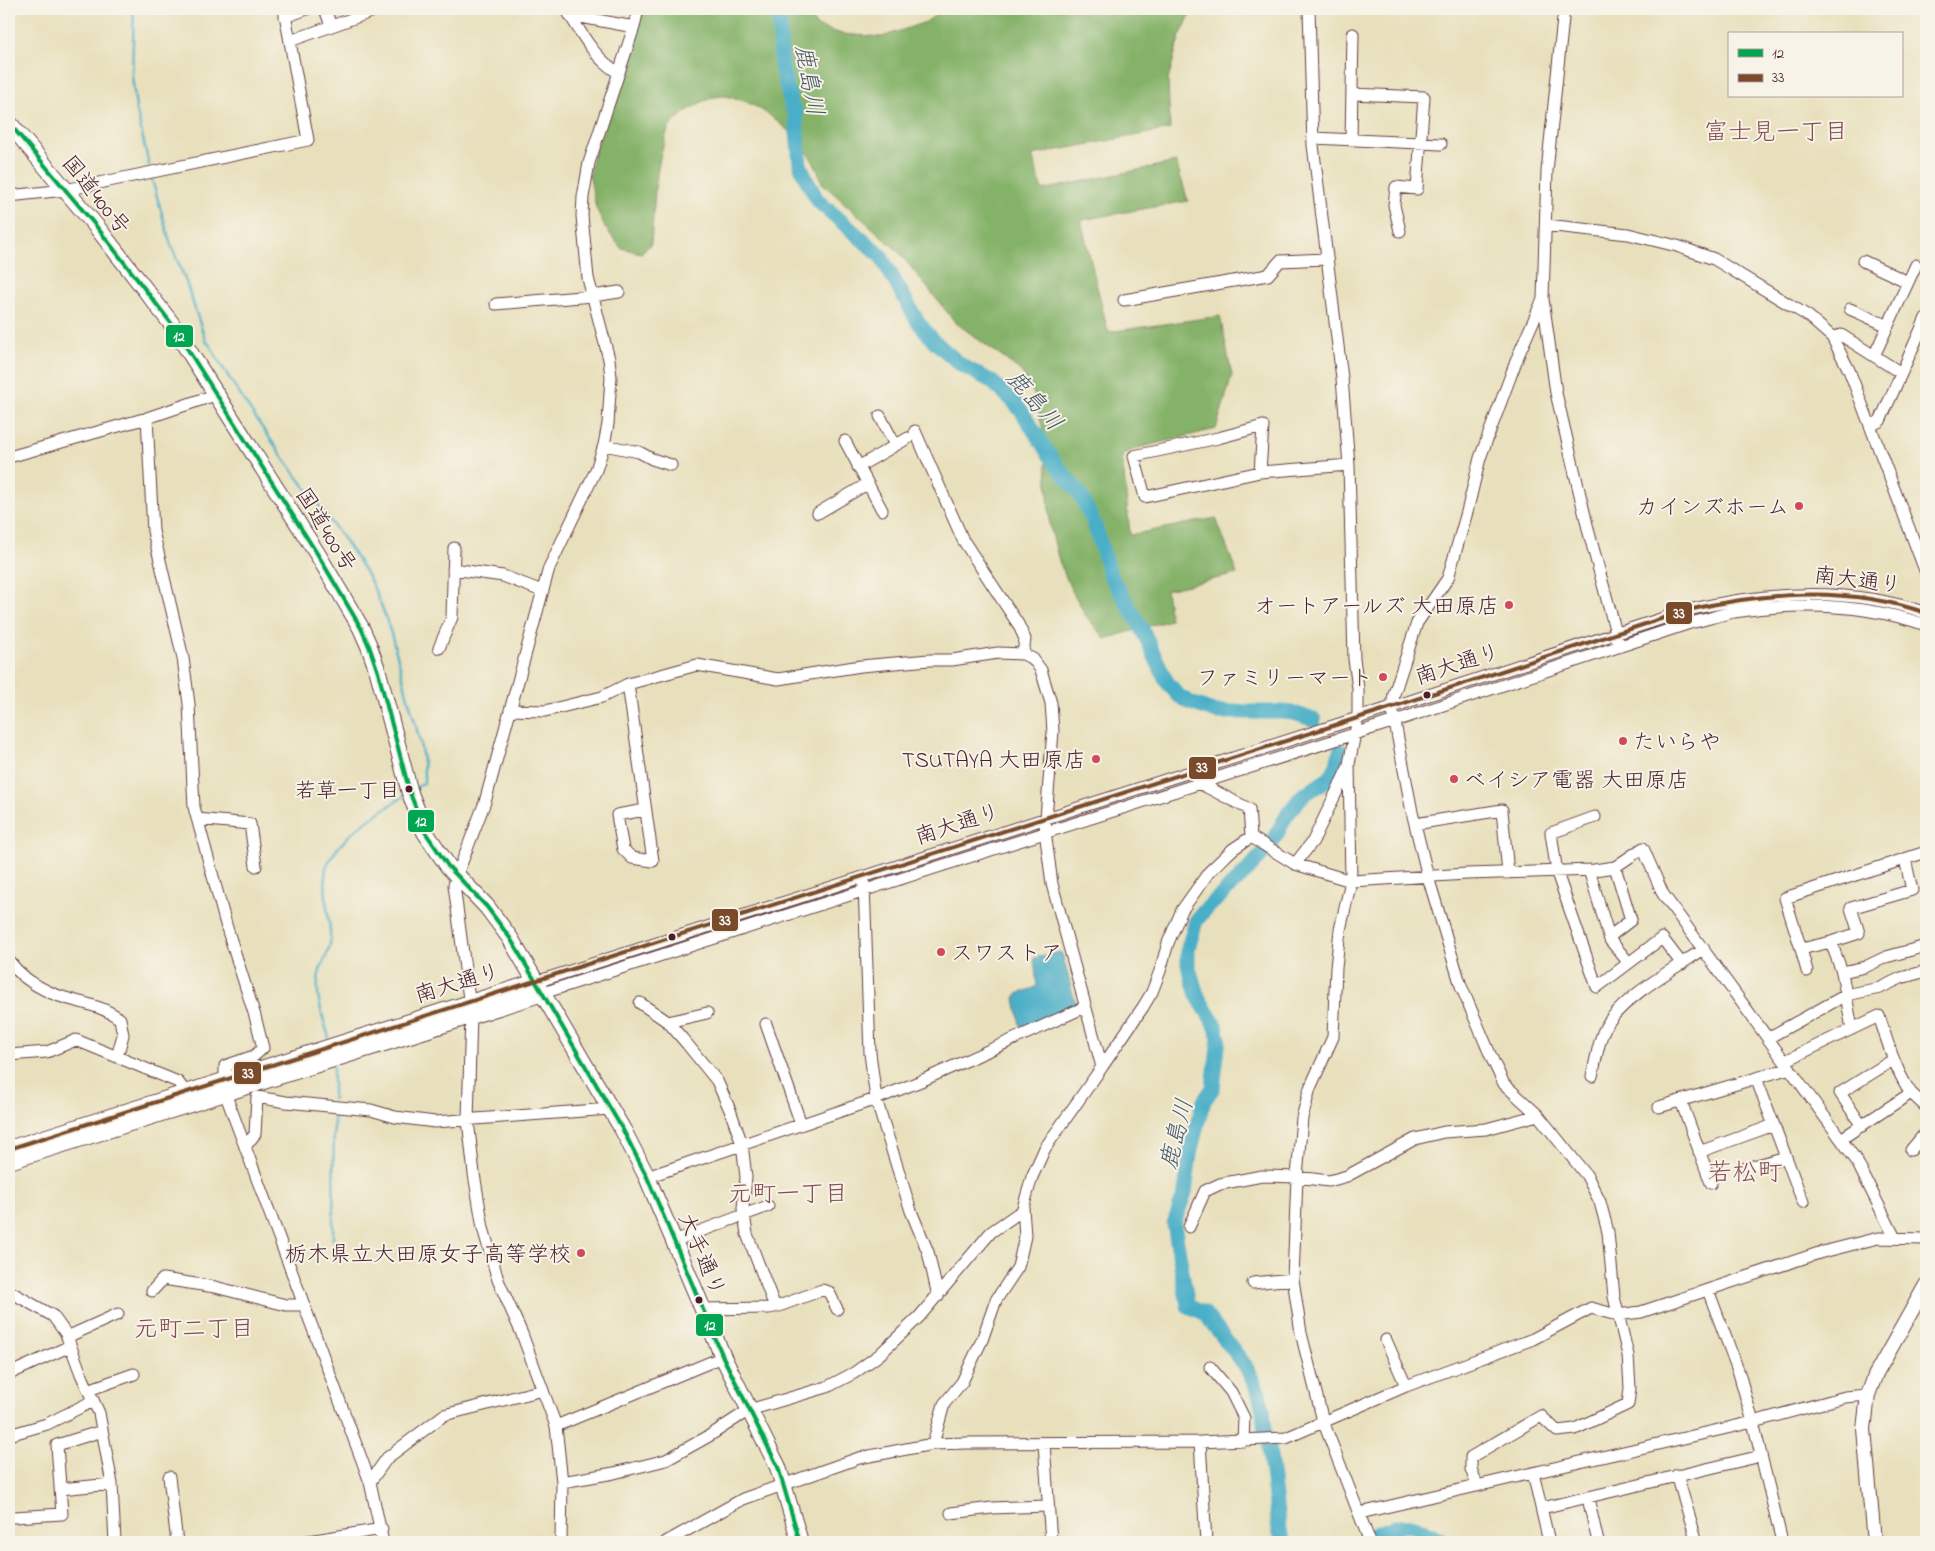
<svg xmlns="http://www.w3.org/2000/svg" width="1935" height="1551" font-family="'Indie Flower','Klee One',sans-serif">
  <rect width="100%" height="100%" fill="#f7f3e8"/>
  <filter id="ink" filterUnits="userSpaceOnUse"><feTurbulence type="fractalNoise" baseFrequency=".02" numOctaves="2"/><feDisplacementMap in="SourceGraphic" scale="10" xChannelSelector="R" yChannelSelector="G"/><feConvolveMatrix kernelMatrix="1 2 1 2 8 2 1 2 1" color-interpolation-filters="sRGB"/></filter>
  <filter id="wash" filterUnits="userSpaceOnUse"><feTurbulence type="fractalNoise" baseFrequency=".0096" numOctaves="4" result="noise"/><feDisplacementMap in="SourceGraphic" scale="20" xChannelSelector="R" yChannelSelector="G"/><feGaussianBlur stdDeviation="1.12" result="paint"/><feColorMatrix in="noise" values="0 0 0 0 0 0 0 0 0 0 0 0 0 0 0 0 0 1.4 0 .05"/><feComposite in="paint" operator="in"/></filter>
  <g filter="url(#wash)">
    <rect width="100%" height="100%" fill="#e8e0bc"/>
    <path fill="#85b269" stroke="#68684a" d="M 642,9 L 807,9 L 816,26 L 842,34 L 882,37 L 926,22 L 944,9 L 1193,9 L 1179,38 L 1168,80 L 1170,129 L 1032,155 L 1042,190 L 1176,162 L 1188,201 L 1081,220 L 1108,332 L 1220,316 L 1232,376 L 1216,429 L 1137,448 L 1122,455 L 1130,535 L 1216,518 L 1237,574 L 1166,590 L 1170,620 L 1105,639 L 1086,616 L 1070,587 L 1059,561 L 1050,525 L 1044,434 L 1034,394 L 1021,371 L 955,322 L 897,250 L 822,183 C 814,147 762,99 724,96 C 708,95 677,115 669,128 C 666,133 665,140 663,146 C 654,178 654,211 651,244 L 641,253 L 621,248 L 606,229 L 596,208 L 590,178 L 592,159 L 635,49 Z"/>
    <path fill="#48aec7" stroke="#496679" d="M 1060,952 L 1062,954 L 1076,1005 L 1072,1009 L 1023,1028 L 1020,1025 L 1015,999 L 1017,994 L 1034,988 L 1037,986 L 1034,958 Z"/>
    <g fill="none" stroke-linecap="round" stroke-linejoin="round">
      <path stroke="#48aec7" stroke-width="2.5" d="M 134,9 L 132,76 L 136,108 L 149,165
        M 151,176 L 171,245 L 185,279 L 206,342 L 209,344 C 236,392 269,438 302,483 C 325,515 352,547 371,582 C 389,618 398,659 408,698 C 416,726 425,753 424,783 L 417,787
        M 329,1038 C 323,1016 313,993 320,970 C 323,962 328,954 330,945 C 332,931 327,914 326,899 C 326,889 323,874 327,865 C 343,833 374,816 403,797
        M 333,1099 L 333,1067
        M 333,1240 L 334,1112"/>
      <path stroke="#48aec7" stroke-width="15" d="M 779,9 L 781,65 L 792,108 L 795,110 L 800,164 L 806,179 L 818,201 L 880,255 L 918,322 L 934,341 L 961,365 L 991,381 L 1014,402 L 1022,412 L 1054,462 L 1080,494 L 1094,523 L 1111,577 L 1140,625 L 1167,682 L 1179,696 L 1191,703 L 1216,712 L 1280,712 L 1294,713 L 1314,720
        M 1273,842 L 1286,816 L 1302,796 L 1330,778 L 1337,765 L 1340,751
        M 1263,853 L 1248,870 L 1204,911 L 1196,921 L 1188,948 L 1188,965 L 1197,995 L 1216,1027 L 1219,1038 L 1213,1088 L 1204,1101 L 1197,1125 L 1190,1154 L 1185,1192 L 1174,1224 L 1188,1306 L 1204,1313 L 1245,1365 L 1259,1393 L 1263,1410 L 1265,1433
        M 1269,1447 L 1279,1530 L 1284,1542
        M 1375,1534 C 1410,1519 1414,1525 1445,1542
        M 1361,1542 L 1362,1542"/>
    </g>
  </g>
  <g filter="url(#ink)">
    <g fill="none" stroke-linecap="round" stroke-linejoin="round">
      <g stroke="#623c41" stroke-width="13">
        <path id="minor" d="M 325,9 L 331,26
          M 566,9 C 581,32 594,59 619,73
          M 1309,9 L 1313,145 L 1342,378 L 1349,465 L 1354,659 L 1358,688 L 1358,718 L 1349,764 L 1351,881 L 1340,930 L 1336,968 L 1333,1037 L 1310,1088 L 1302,1118 L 1297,1177 L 1293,1279 L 1301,1333 L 1323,1421 L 1370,1542
          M 1564,9 L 1547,171 L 1543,299 L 1556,393 L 1589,533 L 1618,640
          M 570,15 L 634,27
          M 285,17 L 307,9
          M 290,41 L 379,9
          M 1352,94 L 1424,97 L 1417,189 L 1396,187 L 1394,205 L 1400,231
          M 1313,138 L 1441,144
          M 1351,140 L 1353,34
          M 9,196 L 65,190 L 308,140 L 284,9
          M 1546,225 L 1628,234 L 1677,246 L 1714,259 L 1808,316 L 1832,337 L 1849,370 L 1926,573
          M 1863,261 L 1908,282
          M 1124,300 L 1268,275 L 1280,261 L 1326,259
          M 496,304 L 593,296 L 619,292
          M 1850,309 L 1888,326
          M 1832,337 L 1841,335 L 1901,373
          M 1874,356 L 1916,265
          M 880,416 L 895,445
          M 147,418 L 153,531 L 183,658 L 189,704 L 194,807 L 227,928 L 255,1016 L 263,1048 L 254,1056 L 225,1066 L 225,1093 L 370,1482 L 383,1542
          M 1263,426 L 1260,472 L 1145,497 L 1134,456 L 1218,438 Z
          M 1870,426 L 1880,421 L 1926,318
          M 915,431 L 963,540 L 1018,624 L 1025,639 L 1023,654
          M 845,441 L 882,510
          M 604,445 L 639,452 L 652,459 L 671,465
          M 9,457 L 147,418 L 215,395
          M 858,467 L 908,438
          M 1260,472 L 1349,465
          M 818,513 L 867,484
          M 453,569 L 503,576 L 542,591
          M 439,648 L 452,617 L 454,548
          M 628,684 L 653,861 L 632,858 L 623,849 L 617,815 L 645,810
          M 510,710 L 545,711 L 602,697 L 628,684 L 697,665 L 778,679 L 861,666 L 929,660 L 952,660 L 998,653 L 1023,654 L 1033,659 L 1041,670 L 1051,703 L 1053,731 L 1045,831 L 1052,884 L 1102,1067 L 1045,1148 L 1032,1177 L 1023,1208 L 1025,1236 L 1018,1267 L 996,1300 L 982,1340 L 962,1382 L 944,1404 L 933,1444
          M 1199,783 L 1249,809 L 1251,837
          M 1595,817 L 1551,833 L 1557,873 L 1597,987 L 1662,938 L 1682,964
          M 197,819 L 250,824 L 256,866
          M 1415,824 L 1502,810 L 1508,873
          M 1905,859 L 1912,890 L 1851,908 L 1859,933 L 1831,942 L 1801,949 L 1785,898 L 1926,852
          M 1295,864 L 1313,841 L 1348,768
          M 1589,870 L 1610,940 L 1629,963
          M 864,884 L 870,1053 L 876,1099 L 911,1211 L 928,1252 L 938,1296
          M 1609,937 L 1631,920 L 1615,867
          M 1831,942 L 1842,972 L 1852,1029
          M 1801,949 L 1807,971
          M 9,961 C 19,974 30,983 45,990 C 69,1003 96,1001 120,1019 L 123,1035 L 117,1057
          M 1842,972 L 1865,967 L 1886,957 L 1926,946
          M 536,982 L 1392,707 L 1688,610 C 1767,592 1848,586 1926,613
          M 543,993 L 1395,721 L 1690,623 C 1704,620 1719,615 1734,612 C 1798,602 1865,604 1926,625
          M 640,1003 L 668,1022 L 687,1044 L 717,1081 L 730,1110 L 742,1144 L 746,1177 L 743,1208 L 747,1234 L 775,1307
          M 668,1022 L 707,1013
          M 766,1024 L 801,1124
          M 1768,1038 L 1846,995 L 1880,988 L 1901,978 L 1926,971
          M 9,1055 L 47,1052 L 76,1040 L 178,1082 L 187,1094
          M 1785,1061 L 1879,1016 C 1888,1043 1895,1070 1911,1093
          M 1102,1067 L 1143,1007 L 1152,992 L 1160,971 L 1168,943 L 1182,910 L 1209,872 L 1233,849 L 1251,837 L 1295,864 L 1351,881 L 1467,874 L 1594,870 L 1615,867 L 1643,848 L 1663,894 L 1856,1160 L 1895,1238
          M 1592,1076 C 1596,1061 1598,1041 1605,1028 C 1621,998 1675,968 1704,949
          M 1756,1078 L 1803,1202
          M 1681,1101 L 1711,1183
          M 1659,1107 L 1790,1068
          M 1862,1126 L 1840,1093 L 1893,1060
          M 1841,1139 L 1911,1093 L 1926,1107
          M 245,1147 L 255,1134 L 257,1097 L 286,1102 L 371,1110 L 395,1117 L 435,1122 L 610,1109
          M 1911,1150 L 1926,1132
          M 1699,1152 L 1774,1125
          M 1746,1168 L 1786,1157
          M 647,1177 L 876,1099 L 921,1081 L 1085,1007
          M 1189,1227 L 1205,1191 L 1220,1184 L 1262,1176 L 1297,1177 L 1329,1181 L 1347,1176 L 1415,1139 L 1444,1132 L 1486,1129 L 1538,1115
          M 674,1241 L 768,1206
          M 1253,1283 L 1293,1279
          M 1708,1290 L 1739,1373 L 1753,1422 L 1782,1542
          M 9,1291 L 53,1316 L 66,1334 L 81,1374 L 99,1413 L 112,1484 L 115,1542
          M 152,1291 L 163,1279 L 215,1287 L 286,1305 L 304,1305
          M 702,1309 L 769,1308 L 779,1306 L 822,1290 L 829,1292 L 837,1309
          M 67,1337 L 118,1314
          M 1386,1340 L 1406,1386
          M 1210,1367 L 1231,1392 L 1244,1418 L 1243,1441
          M 9,1374 L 70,1346
          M 88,1390 L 134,1374
          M 556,1426 L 723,1357
          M 9,1435 L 47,1424 L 93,1401
          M 1200,1442 L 1206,1542
          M 1044,1443 L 1051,1542
          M 1533,1473 L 1549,1542
          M 1677,1475 L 1697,1542
          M 169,1477 L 177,1542
          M 370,1482 L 387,1458 L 444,1415 L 543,1390
          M 562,1482 L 614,1473 L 666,1460 L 709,1436 L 749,1410 L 827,1387 L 854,1373 L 879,1355 L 919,1317 L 991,1232 L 1023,1210
          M 1477,1485 L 1471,1469 L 1471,1457 L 1541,1416 L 1557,1431 L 1575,1429 L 1628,1404 L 1630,1388 L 1628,1355 L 1614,1297 L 1608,1232 L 1600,1202 L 1587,1176 L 1538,1115 L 1504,1084 L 1493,1061 L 1461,986 L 1428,877 L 1412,812 L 1392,707 L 1394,694 L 1417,623 L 1448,578 L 1467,512 L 1480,458 L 1518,356 L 1543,299
          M 60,1489 L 112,1484
          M 1588,1498 L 1598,1542
          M 1542,1508 L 1761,1456
          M 951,1513 L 992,1508 L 1048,1506
          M 1360,1513 L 1753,1422 L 1845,1397 L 1868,1395
          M 14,1517 L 62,1514 L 57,1445 L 102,1431
          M 303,1542 L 382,1529
          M 561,1542 L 562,1482 L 556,1426 L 522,1334 L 498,1280 L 483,1228 L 474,1174 L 468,1120 L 471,1014 L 454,885 L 457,875 L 485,802 L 549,568 L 596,470 L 604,445 L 608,424 L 611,377 L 609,359 L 588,278 L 582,216 L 583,197 L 589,163 L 634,27 L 638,9
          M 666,1542 L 743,1499 L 859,1458 L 933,1444 L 967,1443 L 1200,1442 L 1286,1438 L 1406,1386 L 1533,1339 L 1591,1308 L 1617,1315 L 1641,1312 L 1819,1253 L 1878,1238 L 1926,1239"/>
      </g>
      <g stroke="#623c41" stroke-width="16">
        <path id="major" d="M 1874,1542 L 1864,1429 L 1868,1395 L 1875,1376 L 1926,1285"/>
      </g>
      <g stroke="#623c41" stroke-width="18">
        <path id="highway" d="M 9,123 L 96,226 L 171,323 L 318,555 L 361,628 L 369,646 L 378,672 L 410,793 L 425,832 L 448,866 L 487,907 L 510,938 L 623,1130 L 647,1177 L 723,1357 L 778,1467 L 800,1542
          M 9,1149 L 536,982
          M 9,1161 L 543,993"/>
      </g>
      <use href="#minor" stroke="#fff" stroke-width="11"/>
      <use href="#major" stroke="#fff" stroke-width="14"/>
      <use href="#highway" stroke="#fff" stroke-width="16"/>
      <g stroke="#f7f3e8" stroke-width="8">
        <path id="bus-1" d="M 9,123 L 96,226 L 171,323 L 318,555 L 361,628 L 369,646 L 378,672 L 410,793 L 425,832 L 448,866 L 487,907 L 510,938 L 623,1130 L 647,1177 L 723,1357 L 778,1467 L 800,1542"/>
      </g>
      <g stroke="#f7f3e8" stroke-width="8">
        <path id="bus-2" d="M 9,1149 L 1392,707 L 1688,610 C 1767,592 1848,586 1926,613"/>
      </g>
      <use href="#bus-1" stroke="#00a651" stroke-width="4"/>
      <use href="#bus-2" stroke="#7a4b2a" stroke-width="4"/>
    </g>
  </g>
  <g fill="#d1495b" stroke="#f7f3e8" stroke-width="2">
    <circle cx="1799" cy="506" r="5"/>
    <circle cx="1509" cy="605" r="5"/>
    <circle cx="1383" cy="677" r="5"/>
    <circle cx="1623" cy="741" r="5"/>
    <circle cx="1096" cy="759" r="5"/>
    <circle cx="1454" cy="779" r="5"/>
    <circle cx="941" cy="952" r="5"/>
    <circle cx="581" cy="1253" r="5"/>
  </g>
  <g fill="#4a1f2b" stroke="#f7f3e8" stroke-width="2">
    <circle cx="1427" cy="695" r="4.5"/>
    <circle cx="409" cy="789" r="4.5"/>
    <circle cx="672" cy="937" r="4.5"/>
    <circle cx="699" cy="1300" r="4.5"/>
  </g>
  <g text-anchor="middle" stroke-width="4" stroke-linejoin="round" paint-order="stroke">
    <g font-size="21" fill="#4a1f2b" stroke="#f7f3e8" text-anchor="end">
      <text x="400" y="797">若草一丁目</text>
    </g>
    <g font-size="22" fill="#4a1f2b" stroke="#f7f3e8">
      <text transform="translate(97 194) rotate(51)" y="8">国道400号</text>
      <text transform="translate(327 529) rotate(58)" y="8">国道400号</text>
      <text transform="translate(1858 579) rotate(7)" y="8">南大通り</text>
      <text transform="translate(1457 663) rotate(-18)" y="8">南大通り</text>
      <text transform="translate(957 823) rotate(-18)" y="8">南大通り</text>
      <text transform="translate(457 982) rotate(-17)" y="8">南大通り</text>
      <text transform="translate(703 1254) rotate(67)" y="8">大手通り</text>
    </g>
    <g font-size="22" fill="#4a1f2b" stroke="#f7f3e8" text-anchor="end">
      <text x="1789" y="514">カインズホーム</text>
      <text x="1499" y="613">オートアールズ 大田原店</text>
      <text x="1373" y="685">ファミリーマート</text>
      <text x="1633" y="749" text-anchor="start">たいらや</text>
      <text x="1086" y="767">TSUTAYA 大田原店</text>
      <text x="1464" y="787" text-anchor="start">ベイシア電器 大田原店</text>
      <text x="951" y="960" text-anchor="start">スワストア</text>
      <text x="571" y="1261">栃木県立大田原女子高等学校</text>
    </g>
    <g font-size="24" font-style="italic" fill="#495869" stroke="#f7f3e8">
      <text transform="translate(810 80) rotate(80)" y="8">鹿島川</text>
      <text transform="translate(1035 400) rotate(49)" y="8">鹿島川</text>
      <text transform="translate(1176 1134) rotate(-76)" y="8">鹿島川</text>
    </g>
    <g font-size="24" fill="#864e52" stroke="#f7f3e8">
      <text x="1776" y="139">富士見一丁目</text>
      <text x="788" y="1201">元町一丁目</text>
      <text x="194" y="1336">元町二丁目</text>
    </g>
    <g font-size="25" fill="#864e52" stroke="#f7f3e8">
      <text x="1745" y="1180">若松町</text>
    </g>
  </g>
  <g stroke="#f7f3e8" stroke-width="2">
    <rect x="165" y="324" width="29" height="24" rx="5" fill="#00a651"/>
    <rect x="1665" y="601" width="28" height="24" rx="5" fill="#7a4b2a"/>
    <rect x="1188" y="756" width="29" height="24" rx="5" fill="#7a4b2a"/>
    <rect x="407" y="809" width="28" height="24" rx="5" fill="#00a651"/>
    <rect x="711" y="908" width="28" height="24" rx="5" fill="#7a4b2a"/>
    <rect x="233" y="1061" width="29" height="24" rx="5" fill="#7a4b2a"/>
    <rect x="695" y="1313" width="29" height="24" rx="5" fill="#00a651"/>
  </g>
  <g font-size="14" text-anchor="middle" font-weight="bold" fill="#fff">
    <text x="179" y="341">12</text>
    <text x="1679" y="618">33</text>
    <text x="1202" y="772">33</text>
    <text x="421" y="826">12</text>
    <text x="725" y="925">33</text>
    <text x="248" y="1078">33</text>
    <text x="710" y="1330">12</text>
  </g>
  <rect width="1935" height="1551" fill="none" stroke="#f7f3e8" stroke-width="30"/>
  <rect x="1728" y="32" width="175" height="65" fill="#f7f3e8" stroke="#b29e9c"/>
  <rect x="1738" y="49" width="25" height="8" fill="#00a651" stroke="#b29e9c"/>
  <text x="1772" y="58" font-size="15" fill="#4a1f2b">12</text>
  <rect x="1738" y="74" width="25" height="8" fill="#7a4b2a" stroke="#b29e9c"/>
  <text x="1772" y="82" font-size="15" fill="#4a1f2b">33</text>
</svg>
